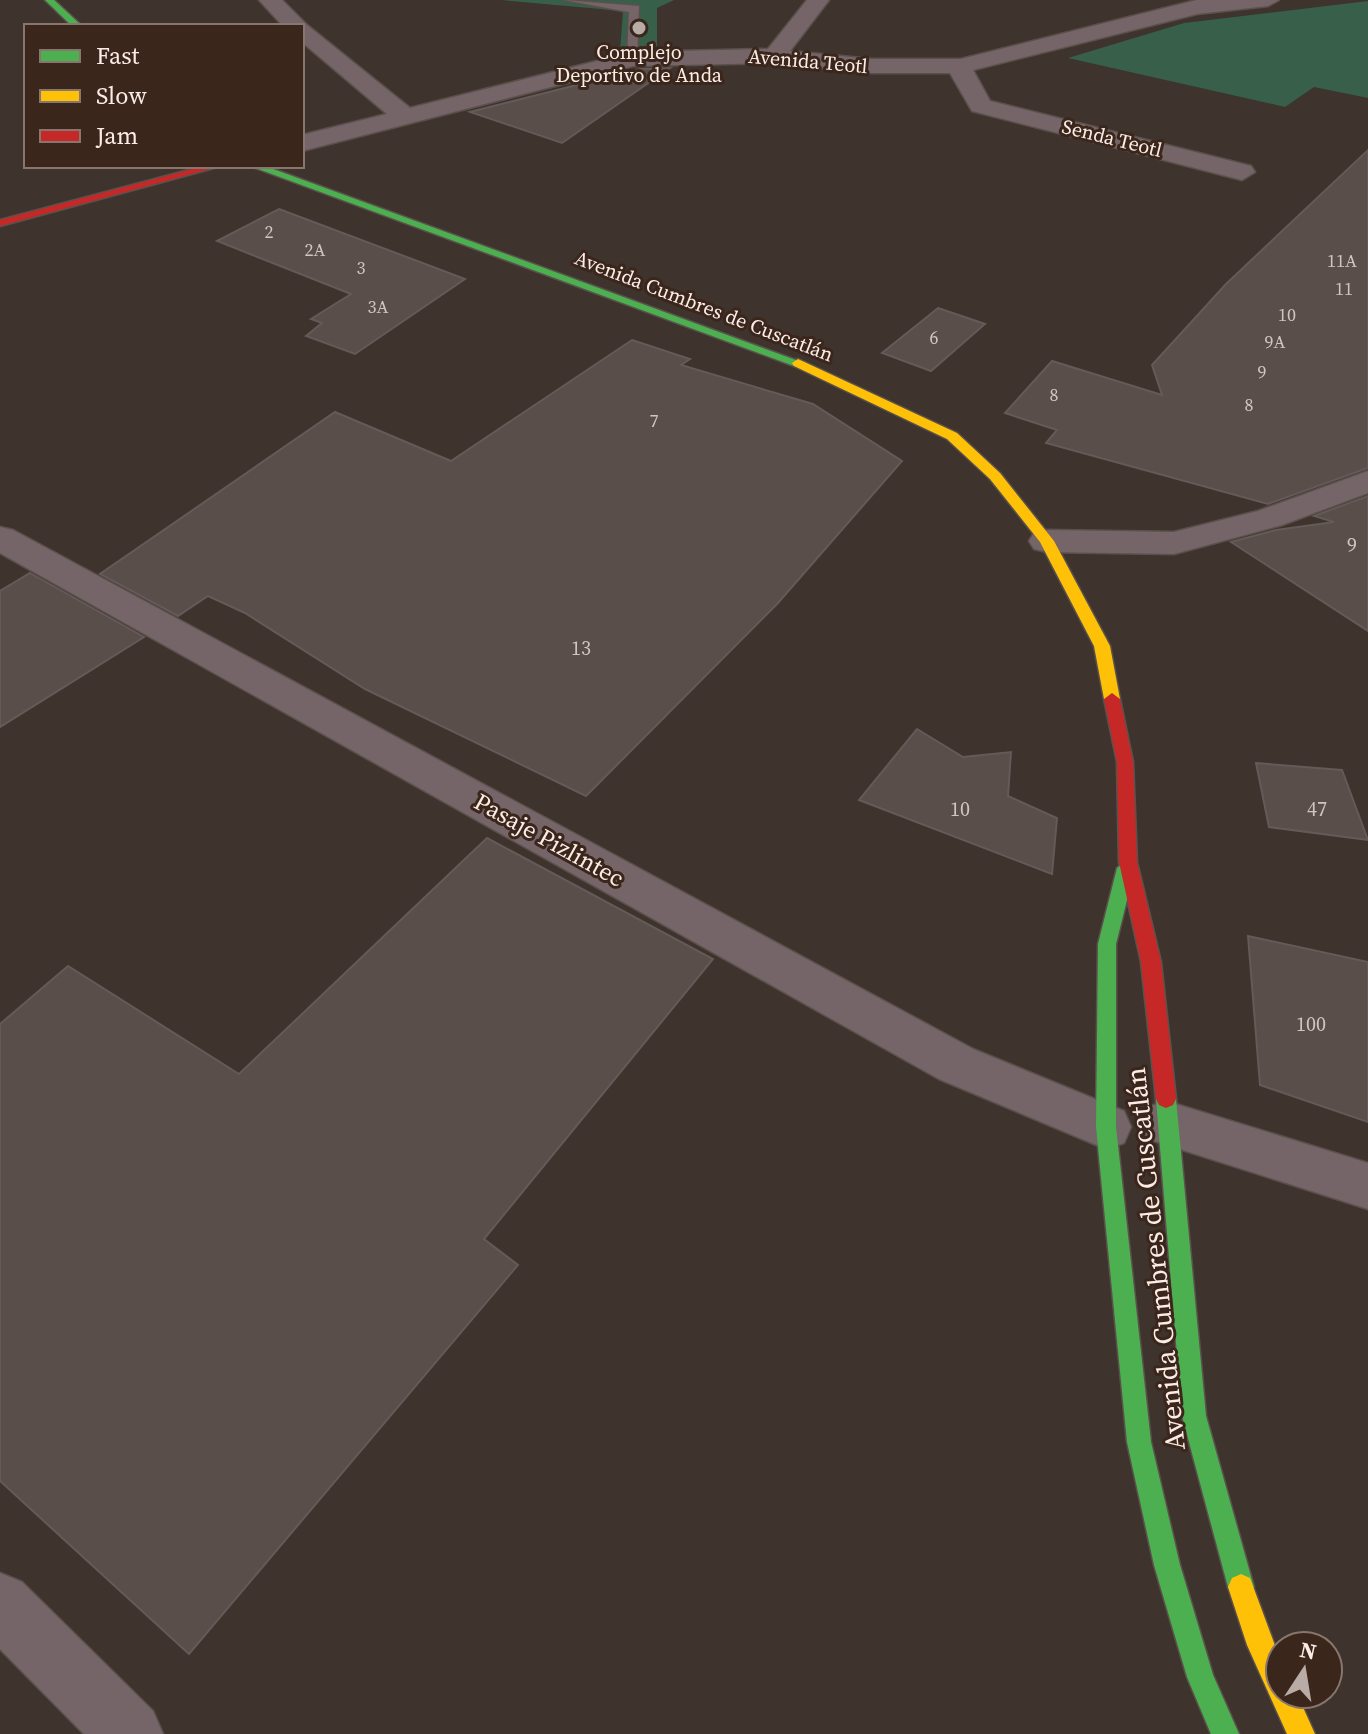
<svg xmlns="http://www.w3.org/2000/svg" width="1368" height="1734" font-family="'Source Serif 4',serif">
  <rect width="100%" height="100%" fill="#3e332d"/>
  <path fill="#375f4a" d="M 501,0 L 674,0 L 657,8 L 657,46 L 620,52 L 623,11 Z
    M 1368,1 L 1368,98 L 1314,87 L 1285,107 L 1068,58 L 1184,23 Z"/>
  <path fill="#594e4a" stroke="#645a57" stroke-width="2" d="M 670,68 L 562,143 L 470,112 L 640,69 Z
    M 1368,150 L 1368,468 L 1268,504 L 1046,443 L 1057,430 L 1005,413 L 1052,361 L 1162,395 L 1152,365 L 1226,284 Z
    M 279,209 L 412,259 L 465,279 L 355,354 L 306,336 L 322,323 L 311,319 L 351,294 L 217,241 Z
    M 938,308 L 985,324 L 931,371 L 882,353 Z
    M 632,340 L 690,359 L 681,365 L 813,404 L 902,461 L 778,603 L 586,796 L 365,689 L 245,613 L 208,596 L 178,616 L 100,574 L 335,412 L 451,461 Z
    M 1368,496 L 1368,631 L 1231,542 L 1276,530 L 1334,522 L 1314,516 Z
    M 30,573 L 144,637 L 0,727 L 0,591 Z
    M 917,729 L 963,757 L 1011,752 L 1008,796 L 1057,818 L 1052,874 L 859,800 Z
    M 1256,763 L 1342,770 L 1368,840 L 1269,827 Z
    M 487,838 L 713,959 L 484,1239 L 518,1265 L 189,1654 L 0,1481 L 0,1024 L 68,966 L 239,1074 Z
    M 1248,936 L 1368,962 L 1368,1122 L 1260,1085 Z"/>
  <g fill="none" stroke-linecap="round" stroke-linejoin="round">
    <g stroke="#5b514c" stroke-width="3">
      <path id="lane" d="M 564,0 L 639,6 L 637,62 L 627,59 L 629,12 Z"/>
    </g>
    <g stroke="#5b514c" stroke-width="3">
      <path id="street" d="M 259,0 L 282,0 L 307,25 L 410,108 L 633,52 L 768,49 L 807,0 L 829,0 L 790,51 L 871,59 L 961,59 L 1197,0 L 1279,0 L 1268,6 L 1197,14 L 973,70 L 990,101 L 1251,166 L 1255,172 L 1242,180 L 972,111 L 950,73 L 871,73 L 774,63 L 633,66 L 302,151 L 302,135 L 387,114 L 302,42 L 302,26 L 283,26 Z
        M 1368,471 L 1368,493 L 1282,525 L 1174,554 L 1047,552 L 1034,549 L 1029,541 L 1034,533 L 1047,530 L 1174,532 L 1258,511 Z
        M 0,527 L 13,530 L 973,1049 L 1124,1111 L 1131,1127 L 1124,1143 L 1106,1149 L 939,1079 L 0,553 Z
        M 1166,1101 L 1368,1163 L 1368,1209 L 1148,1139 L 1141,1123 L 1148,1107 Z
        M 0,1573 L 22,1582 L 153,1711 L 163,1734 L 84,1734 L 0,1649 Z"/>
    </g>
    <g stroke="#5b514c" stroke-width="3">
      <path id="fast" d="M 45,0 L 54,0 L 82,26 L 72,26 Z
        M 250,166 L 265,166 L 804,363 L 794,366 Z
        M 1126,861 L 1135,868 L 1116,944 L 1116,1127 L 1151,1442 L 1180,1565 L 1213,1675 L 1239,1734 L 1211,1734 L 1187,1677 L 1154,1565 L 1127,1442 L 1096,1127 L 1098,944 L 1117,868 Z
        M 1166,1090 L 1173,1093 L 1176,1099 L 1206,1416 L 1254,1587 L 1250,1596 L 1241,1600 L 1232,1596 L 1228,1587 L 1182,1416 L 1156,1099 L 1159,1093 Z"/>
    </g>
    <g stroke="#5b514c" stroke-width="3">
      <path id="slow" d="M 798,359 L 957,433 L 1000,473 L 1054,541 L 1110,646 L 1120,699 L 1118,703 L 1112,705 L 1104,699 L 1094,646 L 1040,542 L 990,479 L 947,439 L 794,366 L 792,363 Z
        M 1241,1574 L 1250,1578 L 1280,1659 L 1280,1694 L 1297,1694 L 1315,1734 L 1287,1734 L 1247,1645 L 1228,1587 L 1232,1578 Z"/>
    </g>
    <g stroke="#5b514c" stroke-width="3">
      <path id="jam" d="M 204,166 L 221,166 L 0,226 L 0,220 Z
        M 1112,693 L 1120,699 L 1133,762 L 1137,862 L 1161,962 L 1176,1099 L 1173,1105 L 1166,1108 L 1159,1105 L 1156,1099 L 1141,962 L 1119,862 L 1117,762 L 1104,699 Z"/>
    </g>
    <use href="#lane" fill="#756568" fill-rule="evenodd"/>
    <use href="#street" fill="#756568" fill-rule="evenodd"/>
    <use href="#fast" fill="#4caf50" fill-rule="evenodd"/>
    <use href="#slow" fill="#ffc107" fill-rule="evenodd"/>
    <use href="#jam" fill="#c62828" fill-rule="evenodd"/>
  </g>
  <circle fill="#b9aba5" stroke="#3b261c" stroke-width="3" cx="639" cy="28" r="8"/>
  <g text-anchor="middle" stroke-width="6" stroke-linejoin="round" paint-order="stroke">
    <g font-size="18" fill="#d2c4bf">
      <text x="269" y="238">2</text>
      <text x="315" y="256">2A</text>
      <text x="1342" y="267">11A</text>
      <text x="361" y="274">3</text>
      <text x="1344" y="295">11</text>
      <text x="378" y="313">3A</text>
      <text x="1287" y="321">10</text>
      <text x="934" y="344">6</text>
      <text x="1275" y="348">9A</text>
      <text x="1262" y="378">9</text>
      <text x="1054" y="401">8</text>
      <text x="1249" y="411">8</text>
      <text x="654" y="427">7</text>
    </g>
    <g font-size="20" fill="#fbece6" stroke="#3b261c">
      <text x="639" y="59">Complejo<tspan x="639" dy="23">Deportivo de Anda</tspan></text>
    </g>
    <g font-size="20" fill="#fbece6" stroke="#3b261c">
      <text transform="translate(808 61) rotate(5)" y="7">Avenida Teotl</text>
      <text transform="translate(1112 138) rotate(14)" y="7">Senda Teotl</text>
      <text transform="translate(704 306) rotate(21)" y="7">Avenida Cumbres de Cuscatlán</text>
    </g>
    <g font-size="20" fill="#d2c4bf">
      <text x="1352" y="552">9</text>
      <text x="581" y="655">13</text>
      <text x="960" y="816">10</text>
      <text x="1317" y="816">47</text>
      <text x="1311" y="1031">100</text>
    </g>
    <g font-size="24" fill="#fbece6" stroke="#3b261c">
      <text transform="translate(549 840) rotate(29)" y="8">Pasaje Pizlintec</text>
    </g>
    <g font-size="28" fill="#fbece6" stroke="#3b261c">
      <text transform="translate(1155 1259) rotate(-96)" y="10">Avenida Cumbres de Cuscatlán</text>
    </g>
  </g>
  <rect x="24" y="24" width="280" height="144" fill="#3b261c" stroke="#88756d" stroke-width="2"/>
  <rect x="40" y="50" width="40" height="12" fill="#4caf50" stroke="#88756d" stroke-width="2"/>
  <text x="96" y="64" font-size="24" fill="#fbece6">Fast</text>
  <rect x="40" y="90" width="40" height="12" fill="#ffc107" stroke="#88756d" stroke-width="2"/>
  <text x="96" y="104" font-size="24" fill="#fbece6">Slow</text>
  <rect x="40" y="130" width="40" height="12" fill="#c62828" stroke="#88756d" stroke-width="2"/>
  <text x="96" y="144" font-size="24" fill="#fbece6">Jam</text>
  <g transform="translate(1304 1670) rotate(12)"><circle r="38" fill="#3b261c" stroke="#88756d" stroke-width="2"/>
  <path d="M0-6L14 30L0 20L-14 30Z" fill="#b9aba5"/>
  <text y="-12" font-size="22" font-weight="bold" text-anchor="middle" fill="#fbece6">N</text>
  </g>
</svg>
